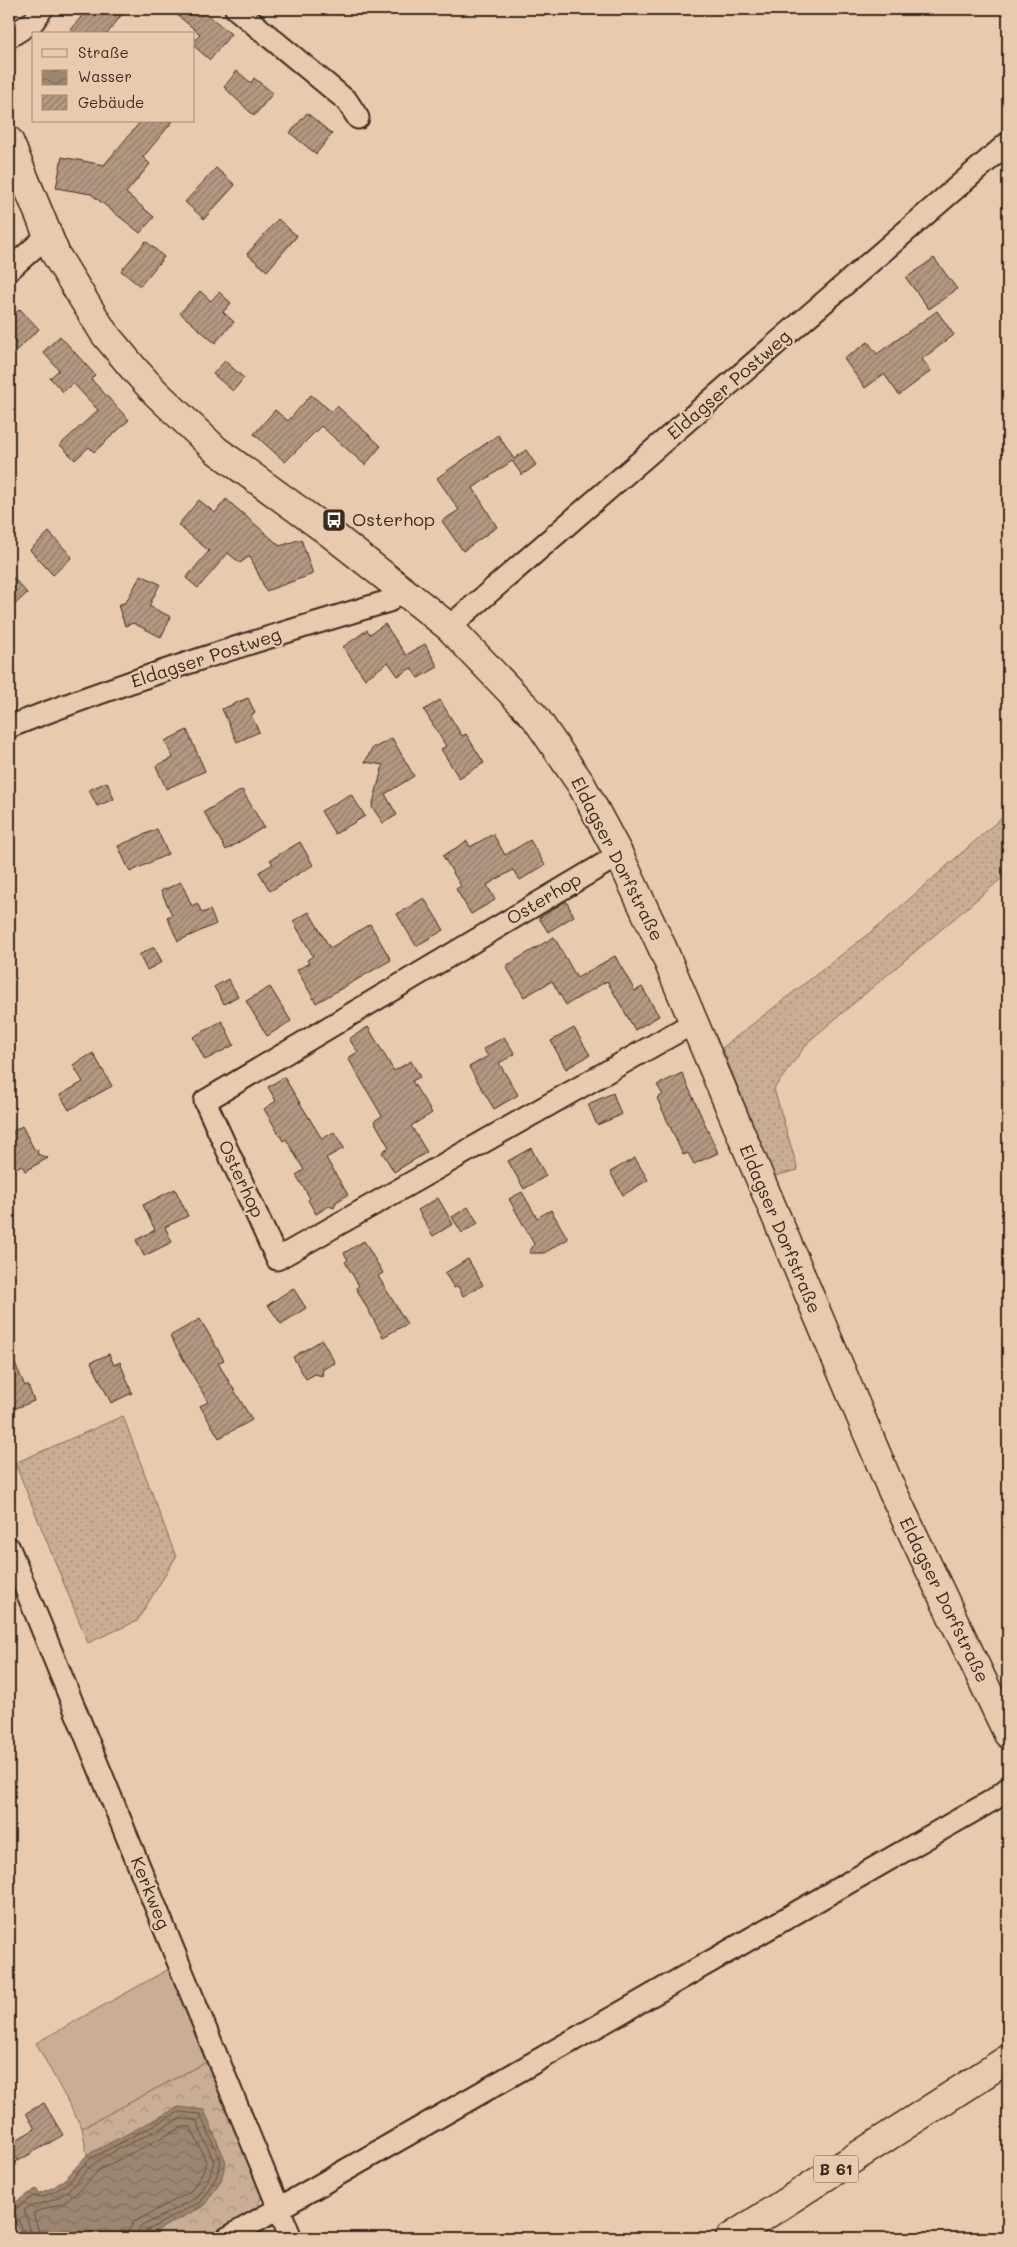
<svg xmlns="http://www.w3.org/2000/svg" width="1017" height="2247" font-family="Mali,sans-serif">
  <defs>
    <pattern id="grass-dots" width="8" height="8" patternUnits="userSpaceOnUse" patternTransform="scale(1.25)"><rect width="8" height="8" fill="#c9ae95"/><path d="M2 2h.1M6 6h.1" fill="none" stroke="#a48e79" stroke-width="1.8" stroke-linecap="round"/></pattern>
    <pattern id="forest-crowns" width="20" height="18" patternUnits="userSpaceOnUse" patternTransform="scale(1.25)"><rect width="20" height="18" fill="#c9ae95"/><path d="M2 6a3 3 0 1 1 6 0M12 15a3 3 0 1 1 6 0" fill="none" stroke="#a48e79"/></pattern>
    <pattern id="water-waves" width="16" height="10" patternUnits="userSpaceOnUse" patternTransform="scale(1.25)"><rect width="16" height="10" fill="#9d8671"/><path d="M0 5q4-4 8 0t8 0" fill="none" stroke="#816e5c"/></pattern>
    <pattern id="building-hatch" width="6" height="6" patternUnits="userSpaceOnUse" patternTransform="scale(1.25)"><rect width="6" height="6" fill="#b39982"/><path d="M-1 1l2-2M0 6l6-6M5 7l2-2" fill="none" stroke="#937d6a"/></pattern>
  </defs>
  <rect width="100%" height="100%" fill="#e8cbaf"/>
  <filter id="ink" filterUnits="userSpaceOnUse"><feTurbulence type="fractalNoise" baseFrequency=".02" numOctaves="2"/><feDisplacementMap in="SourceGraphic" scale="10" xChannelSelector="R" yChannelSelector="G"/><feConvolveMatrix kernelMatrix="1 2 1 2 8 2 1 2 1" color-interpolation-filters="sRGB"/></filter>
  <g filter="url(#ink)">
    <path fill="url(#grass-dots)" stroke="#826c5a" d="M 1008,812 L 1008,873 L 809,1041 L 774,1089 L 798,1170 L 774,1176 L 722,1048 L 881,924 Z
      M 123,1416 L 176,1557 L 137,1621 L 88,1643 L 15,1463 Z"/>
    <path fill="url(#forest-crowns)" stroke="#826c5a" d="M 206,2062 L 263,2193 L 253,2217 L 214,2238 L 142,2238 L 204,2206 L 179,2107 L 87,2155 L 82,2128 Z
      M 9,2210 L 23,2238 L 9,2238 Z"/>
    <path fill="#c9ae95" stroke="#826c5a" d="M 169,1969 L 206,2062 L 82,2128 L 36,2043 Z"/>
    <path fill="url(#water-waves)" stroke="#766150" d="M 179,2107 L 204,2110 L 226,2162 L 221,2180 L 204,2206 L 142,2238 L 23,2238 L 9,2206 L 36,2189 L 40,2193 L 54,2187 L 67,2177 L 87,2155 Z"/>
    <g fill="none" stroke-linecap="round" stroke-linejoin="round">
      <path stroke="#624f3f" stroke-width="1" d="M 27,2238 L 14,2211 L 15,2208 L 34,2196 L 42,2197 L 56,2191 L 70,2181 L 90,2159 L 179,2112 L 200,2114 L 221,2161 L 216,2178 L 200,2202 L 144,2232 L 141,2238
        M 33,2238 L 24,2210 C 35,2203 46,2204 59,2197 C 74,2189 81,2173 95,2163 C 121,2146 152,2133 180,2119 L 196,2120 L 214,2162 L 210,2175 L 196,2198 L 140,2227 L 135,2238
        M 41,2238 L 33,2213 L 63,2203 L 80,2190 L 99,2170 L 182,2127 L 191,2127 L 206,2162 L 203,2172 L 190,2192 L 134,2222 L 129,2230 L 127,2238"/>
    </g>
    <path fill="url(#building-hatch)" stroke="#3b2a1e" d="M 87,9 L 126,9 L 107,34 L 68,34 Z
      M 170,9 L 201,9 L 231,34 L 210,60 L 194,46 L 194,42 L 200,34 Z
      M 237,71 L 251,83 L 254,78 L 273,93 L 254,116 L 224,87 Z
      M 307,113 L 332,134 L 316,154 L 290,133 Z
      M 141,121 L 173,121 L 143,157 L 150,164 L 126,193 L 154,217 L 140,233 L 91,194 L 56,188 L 62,157 L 104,165 Z
      M 216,168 L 235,185 L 204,219 L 185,202 Z
      M 278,219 L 297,236 L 267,271 L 247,254 Z
      M 146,241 L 164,257 L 140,286 L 121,271 Z
      M 934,258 L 957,289 L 929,309 L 906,278 Z
      M 200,291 L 211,301 L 219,292 L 231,303 L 223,312 L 234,322 L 215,343 L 180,313 Z
      M 20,309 L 39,329 L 9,357 L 9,319 Z
      M 937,311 L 954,335 L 922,359 L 931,371 L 899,395 L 884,374 L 865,388 L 844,359 L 868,342 L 877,354 Z
      M 60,336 L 95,375 L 91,379 L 129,420 L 94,452 L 89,447 L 75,460 L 60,445 L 98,410 L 73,383 L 63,392 L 50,378 L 59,370 L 43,352 Z
      M 225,361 L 244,378 L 233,391 L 213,374 Z
      M 311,395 L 332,412 L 337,406 L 381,446 L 365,465 L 321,426 L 285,462 L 254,434 L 275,410 L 288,421 Z
      M 498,435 L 514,459 L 526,450 L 536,465 L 522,475 L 512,461 L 473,488 L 497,527 L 463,551 L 442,521 L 459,510 L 437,478 Z
      M 226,499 L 280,546 L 301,539 L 313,574 L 266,591 L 250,556 L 240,563 L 228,553 L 198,588 L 186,578 L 209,551 L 178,525 L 199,500 L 215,513 Z
      M 49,532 L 72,557 L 53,575 L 30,550 Z
      M 9,573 L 27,593 L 9,610 Z
      M 141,575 L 160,584 L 149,606 L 171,617 L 161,637 L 133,623 L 125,626 L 118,605 L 126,602 Z
      M 385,624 L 406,655 L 425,644 L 438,667 L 418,678 L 411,668 L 398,676 L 388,662 L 365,679 L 343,647 L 367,630 L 370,634 Z
      M 248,698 L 255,713 L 251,715 L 259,732 L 237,742 L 222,709 Z
      M 440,700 L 462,736 L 466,734 L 484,763 L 459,778 L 441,749 L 446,746 L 424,710 Z
      M 187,730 L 205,771 L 166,789 L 156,766 L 173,758 L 165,741 Z
      M 392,738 L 414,776 L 385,794 L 397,815 L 383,823 L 372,807 L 383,765 L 365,762 L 373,747 L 376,747 Z
      M 107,782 L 114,799 L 97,806 L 89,790 Z
      M 242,790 L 264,827 L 226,850 L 204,812 Z
      M 351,794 L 365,816 L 335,834 L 321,811 Z
      M 157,829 L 168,854 L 130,872 L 118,846 Z
      M 493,834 L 505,855 L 530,840 L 545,865 L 520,880 L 513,870 L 487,885 L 495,900 L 471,914 L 456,889 L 461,886 L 443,856 L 467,841 L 470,847 Z
      M 300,842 L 313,865 L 270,891 L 259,872 L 273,864 L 270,860 Z
      M 181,882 L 192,906 L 197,903 L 202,913 L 210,910 L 216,924 L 178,941 L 167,917 L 172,915 L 161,891 Z
      M 424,898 L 444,930 L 416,946 L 397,914 Z
      M 566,901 L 574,916 L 548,932 L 539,918 Z
      M 309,912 L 330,948 L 370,924 L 391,960 L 316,1003 L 297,970 L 309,963 L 307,960 L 313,956 L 293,921 Z
      M 554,937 L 577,978 L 615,956 L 635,991 L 642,987 L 659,1016 L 635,1030 L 607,981 L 566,1005 L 552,981 L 524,997 L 506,966 Z
      M 154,947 L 162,962 L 147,970 L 139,955 Z
      M 228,979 L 238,996 L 224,1004 L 214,987 Z
      M 270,987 L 291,1021 L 267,1036 L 246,1001 Z
      M 222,1021 L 234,1045 L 205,1060 L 193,1037 Z
      M 368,1027 L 394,1071 L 411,1061 L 420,1077 L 412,1081 L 432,1113 L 411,1126 L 427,1152 L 394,1172 L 382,1152 L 389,1147 L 374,1121 L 382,1116 L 348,1058 L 358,1052 L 349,1039 Z
      M 574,1028 L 590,1055 L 566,1069 L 551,1041 Z
      M 504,1037 L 515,1054 L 499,1063 L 518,1095 L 494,1109 L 469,1067 L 488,1056 L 483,1049 Z
      M 93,1053 L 112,1086 L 69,1110 L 60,1095 L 83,1082 L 73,1065 Z
      M 682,1073 L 718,1153 L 694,1164 L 688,1153 L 683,1155 L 657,1098 L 663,1095 L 657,1085 Z
      M 284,1077 L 322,1139 L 334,1132 L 344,1148 L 326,1158 L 348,1195 L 336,1202 L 334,1208 L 329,1206 L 316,1214 L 308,1200 L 310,1198 L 296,1175 L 304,1170 L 286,1139 L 283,1141 L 264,1109 L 276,1101 L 268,1087 Z
      M 613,1093 L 621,1115 L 597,1125 L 588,1104 Z
      M 22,1126 L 34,1149 L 38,1150 L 37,1154 L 48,1158 L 25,1171 L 22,1165 L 14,1169 L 9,1160 L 9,1134 Z
      M 531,1148 L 546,1176 L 524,1189 L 508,1161 Z
      M 635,1158 L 648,1180 L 623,1195 L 610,1172 Z
      M 175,1189 L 188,1216 L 165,1227 L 172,1242 L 144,1256 L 136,1240 L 155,1230 L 143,1205 Z
      M 522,1192 L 537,1218 L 551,1210 L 568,1239 L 544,1253 L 529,1253 L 534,1244 L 509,1199 Z
      M 438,1198 L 453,1224 L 433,1236 L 418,1210 Z
      M 468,1207 L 478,1223 L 462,1233 L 452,1217 Z
      M 364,1241 L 383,1273 L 378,1276 L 407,1324 L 383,1337 L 356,1288 L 359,1286 L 345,1262 L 348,1260 L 344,1253 Z
      M 468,1259 L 483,1285 L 463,1296 L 458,1286 L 454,1288 L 445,1273 Z
      M 293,1288 L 306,1308 L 281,1324 L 268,1305 Z
      M 200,1319 L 224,1360 L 218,1363 L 252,1420 L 219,1438 L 200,1406 L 208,1402 L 170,1336 Z
      M 322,1340 L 335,1363 L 323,1369 L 322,1376 L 315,1374 L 306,1379 L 293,1357 Z
      M 9,1350 L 25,1386 L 28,1385 L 34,1401 L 9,1411 Z
      M 109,1354 L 114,1365 L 120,1362 L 132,1393 L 111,1403 L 91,1362 Z
      M 44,2103 L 63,2135 L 18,2161 L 9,2144 L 35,2129 L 26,2113 Z"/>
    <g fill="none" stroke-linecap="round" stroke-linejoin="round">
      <g stroke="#3b2a1e" stroke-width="25">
        <path id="street" d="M 236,9 L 347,101 L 358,118
          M 9,37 L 33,22 L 42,9
          M 9,270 L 47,236
          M 449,627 L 1008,143
          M 9,727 C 133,678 261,639 389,601 L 401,587
          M 619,855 L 205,1101 L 277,1259 L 693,1023
          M 9,1548 L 291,2238
          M 227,2238 L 993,1800 L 1008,1788"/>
      </g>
      <g stroke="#3b2a1e" stroke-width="31">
        <path id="secondary" d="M 9,141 L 56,255 L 104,333 L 134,369 L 156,393 L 216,450 L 330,533 L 449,627 L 535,717 L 581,784 L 619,855 L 662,947 L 890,1486 L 1008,1734"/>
      </g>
      <g stroke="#3b2a1e" stroke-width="31">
        <path id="primary" d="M 730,2238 L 1008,2059"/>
      </g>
      <use href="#street" stroke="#e8cbaf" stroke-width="21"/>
      <use href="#secondary" stroke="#e8cbaf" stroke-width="28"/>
      <use href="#primary" stroke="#e8cbaf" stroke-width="28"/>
    </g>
  </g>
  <defs>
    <g id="bus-square" transform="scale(1.25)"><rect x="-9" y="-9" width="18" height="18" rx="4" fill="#3b2a1e" stroke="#e8cbaf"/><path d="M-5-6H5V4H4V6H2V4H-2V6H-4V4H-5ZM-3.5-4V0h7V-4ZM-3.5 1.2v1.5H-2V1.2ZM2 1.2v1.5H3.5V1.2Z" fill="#fff"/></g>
  </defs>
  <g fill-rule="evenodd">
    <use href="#bus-square" x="334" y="520"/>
  </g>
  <g text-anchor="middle" stroke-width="4.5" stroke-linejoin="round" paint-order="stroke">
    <rect fill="#e8cbaf" stroke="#6f5a4a" stroke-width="1" x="813.5" y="2155.5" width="45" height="27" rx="4"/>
    <g font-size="16" font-weight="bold" fill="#3b2a1e">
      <text x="836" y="2175">B 61</text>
    </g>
    <g font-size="18" fill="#3b2a1e" stroke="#e8cbaf">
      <text transform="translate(729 385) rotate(-41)" y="6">Eldagser Postweg</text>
      <text transform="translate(206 658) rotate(-18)" y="6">Eldagser Postweg</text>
      <text transform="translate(617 859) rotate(63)" y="6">Eldagser Dorfstraße</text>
      <text transform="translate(544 899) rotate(-31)" y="6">Osterhop</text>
      <text transform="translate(241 1179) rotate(65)" y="6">Osterhop</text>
      <text transform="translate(780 1229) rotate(67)" y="6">Eldagser Dorfstraße</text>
      <text transform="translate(944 1600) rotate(64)" y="6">Eldagser Dorfstraße</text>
      <text transform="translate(150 1893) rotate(68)" y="6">Kerkweg</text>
    </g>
    <g font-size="18" fill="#3b2a1e" stroke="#e8cbaf" text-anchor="start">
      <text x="352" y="526">Osterhop</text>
    </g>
  </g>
  <rect width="1017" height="2247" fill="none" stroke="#e8cbaf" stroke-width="30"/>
  <rect x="15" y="15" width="987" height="2217" fill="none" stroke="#3b2a1e" stroke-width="2" filter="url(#ink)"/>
  <rect x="32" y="32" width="162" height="90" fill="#e8cbaf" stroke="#a38b75"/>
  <rect x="42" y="49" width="25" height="8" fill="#e8cbaf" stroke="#a38b75"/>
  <text x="78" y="58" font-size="15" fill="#3b2a1e">Straße</text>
  <rect x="42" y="70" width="25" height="15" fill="url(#water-waves)" stroke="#a38b75"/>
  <text x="78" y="82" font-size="15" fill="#3b2a1e">Wasser</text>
  <rect x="42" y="95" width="25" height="15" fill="url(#building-hatch)" stroke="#a38b75"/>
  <text x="78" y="108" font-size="15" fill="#3b2a1e">Gebäude</text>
</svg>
